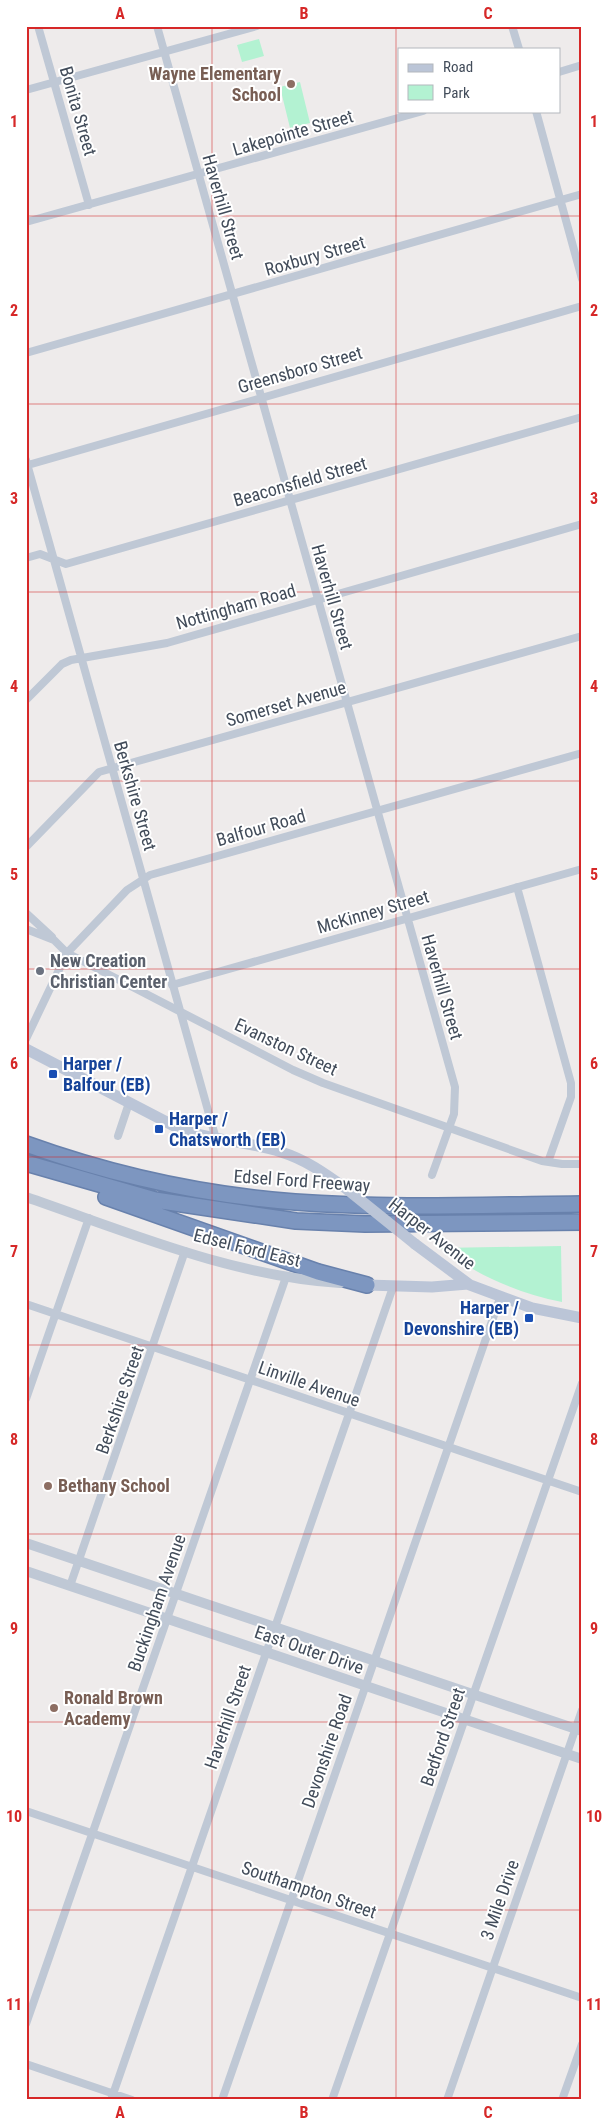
<svg xmlns="http://www.w3.org/2000/svg" width="608" height="2126" font-family="'Roboto Condensed',sans-serif">
  <rect width="100%" height="100%" fill="#eeebeb"/>
  <path fill="#b3f2d2" d="M 259,39 L 264,56 L 242,62 L 237,45 Z
    M 300,82 L 310,123 L 290,128 L 280,87 Z
    M 561,1246 L 562,1302 C 517,1293 477,1275 440,1248 Z"/>
  <g fill="none" stroke-linecap="round" stroke-linejoin="round">
    <g stroke="#6881ac" stroke-width="18">
      <path id="motorway" d="M 26,1144 C 112,1175 203,1195 295,1202 C 390,1209 486,1205 582,1204
        M 26,1163 L 155,1200 L 296,1221 L 365,1224 L 582,1222
        M 106,1197 L 318,1272 L 367,1285"/>
    </g>
    <path stroke="#bfc8d5" stroke-width="8" d="M 38,26 L 89,205
      M 157,26 L 455,1087 L 454,1114 L 432,1175
      M 512,26 L 519,49
      M 559,72 L 582,65
      M 26,90 L 257,26
      M 536,111 L 582,279
      M 26,222 L 423,111
      M 26,353 L 582,194
      M 26,460 L 216,1139
      M 28,465 L 582,306
      M 26,558 L 40,554 L 66,564 L 582,417
      M 26,700 L 62,664 L 71,660 L 167,643 L 582,524
      M 26,847 L 99,772 L 582,636
      M 517,887 L 571,1083 L 571,1097 L 548,1162
      M 26,913 L 52,937
      M 26,929 L 54,940 L 67,953 L 293,1070 L 323,1083 L 542,1161 L 562,1164 L 582,1164
      M 172,985 L 582,869
      M 26,1039 L 67,953 L 127,890 L 150,875 L 582,753
      M 118,1136 L 129,1103
      M 26,1304 L 582,1492
      M 26,1399 L 89,1218
      M 70,1586 L 185,1251
      M 26,1811 L 582,1998
      M 26,2024 L 286,1277
      M 26,2064 L 132,2100
      M 111,2100 L 393,1287
      M 222,2100 L 500,1298
      M 332,2100 L 582,1383
      M 447,2100 L 582,1710
      M 562,2100 L 582,2044"/>
    <path stroke="#bfc8d5" stroke-width="10" d="M 26,1197 C 128,1232 231,1276 340,1283
      M 26,1543 L 582,1731
      M 26,1571 L 582,1759"/>
    <path stroke="#bbc5d7" stroke-width="11" d="M 26,1049 L 180,1129 C 213,1141 248,1141 281,1152 C 307,1160 327,1175 348,1190
      M 415,1244 L 470,1285 L 532,1308 L 582,1318
      M 367,1285 L 432,1287 L 468,1284"/>
    <use href="#motorway" stroke="#7d96c0" stroke-width="15"/>
    <path stroke="#bbc5d7" stroke-width="11" d="M 348,1190 L 415,1244"/>
  </g>
  <path fill="none" stroke="#d62828" stroke-width="1" stroke-opacity="0.55" d="M 212,26 L 212,2100M 396,26 L 396,2100M 26,216 L 582,216M 26,404 L 582,404M 26,592 L 582,592M 26,781 L 582,781M 26,969 L 582,969M 26,1157 L 582,1157M 26,1345 L 582,1345M 26,1534 L 582,1534M 26,1722 L 582,1722M 26,1910 L 582,1910"/>
  <g fill="#8d6e63" stroke="#fff" stroke-width="2">
    <circle cx="291" cy="84" r="5"/>
    <circle cx="48" cy="1486" r="5"/>
    <circle cx="54" cy="1708" r="5"/>
  </g>
  <circle fill="#6b7280" stroke="#fff" stroke-width="2" cx="40" cy="971" r="5"/>
  <g fill="#1a4fb4" stroke="#fff" stroke-width="2">
    <rect x="48" y="1069" width="10" height="10" rx="2.5"/>
    <rect x="154" y="1124" width="10" height="10" rx="2.5"/>
    <rect x="524" y="1313" width="10" height="10" rx="2.5"/>
  </g>
  <g text-anchor="middle" stroke-width="4" stroke-linejoin="round" paint-order="stroke">
    <g font-size="18" font-weight="bold" fill="#785e54" stroke="#fff" text-anchor="start">
      <text x="281" y="80" text-anchor="end">Wayne Elementary<tspan x="281" dy="21">School</tspan></text>
      <text x="58" y="1492">Bethany School</text>
      <text x="64" y="1704">Ronald Brown<tspan x="64" dy="21">Academy</tspan></text>
    </g>
    <g font-size="18" fill="#424c5a" stroke="#fff">
      <text transform="translate(78 111) rotate(74)" y="6">Bonita Street</text>
      <text transform="translate(293 133) rotate(-16)" y="6">Lakepointe Street</text>
      <text transform="translate(223 207) rotate(74)" y="6">Haverhill Street</text>
      <text transform="translate(315 256) rotate(-16)" y="6">Roxbury Street</text>
      <text transform="translate(300 370) rotate(-16)" y="6">Greensboro Street</text>
      <text transform="translate(300 482) rotate(-16)" y="6">Beaconsfield Street</text>
      <text transform="translate(332 597) rotate(74)" y="6">Haverhill Street</text>
      <text transform="translate(236 607) rotate(-16)" y="6">Nottingham Road</text>
      <text transform="translate(286 704) rotate(-16)" y="6">Somerset Avenue</text>
      <text transform="translate(135 796) rotate(74)" y="6">Berkshire Street</text>
      <text transform="translate(261 828) rotate(-16)" y="6">Balfour Road</text>
      <text transform="translate(373 912) rotate(-16)" y="6">McKinney Street</text>
      <text transform="translate(442 987) rotate(74)" y="6">Haverhill Street</text>
      <text transform="translate(286 1047) rotate(25)" y="6">Evanston Street</text>
      <text transform="translate(302 1181) rotate(4)" y="6">Edsel Ford Freeway</text>
      <text transform="translate(432 1234) rotate(38)" y="6">Harper Avenue</text>
      <text transform="translate(247 1248) rotate(14)" y="6">Edsel Ford East</text>
      <text transform="translate(309 1384) rotate(19)" y="6">Linville Avenue</text>
      <text transform="translate(120 1400) rotate(-71)" y="6">Berkshire Street</text>
      <text transform="translate(157 1603) rotate(-71)" y="6">Buckingham Avenue</text>
      <text transform="translate(309 1650) rotate(19)" y="6">East Outer Drive</text>
      <text transform="translate(228 1717) rotate(-71)" y="6">Haverhill Street</text>
      <text transform="translate(443 1737) rotate(-71)" y="6">Bedford Street</text>
      <text transform="translate(327 1751) rotate(-71)" y="6">Devonshire Road</text>
      <text transform="translate(309 1890) rotate(19)" y="6">Southampton Street</text>
      <text transform="translate(500 1900) rotate(-71)" y="6">3 Mile Drive</text>
    </g>
    <g font-size="18" font-weight="bold" fill="#5b616d" stroke="#fff" text-anchor="start">
      <text x="50" y="967">New Creation<tspan x="50" dy="21">Christian Center</tspan></text>
    </g>
    <g font-size="18" font-weight="bold" fill="#164399" stroke="#fff" text-anchor="start">
      <text x="63" y="1070">Harper /<tspan x="63" dy="21">Balfour (EB)</tspan></text>
      <text x="169" y="1125">Harper /<tspan x="169" dy="21">Chatsworth (EB)</tspan></text>
      <text x="519" y="1314" text-anchor="end">Harper /<tspan x="519" dy="21">Devonshire (EB)</tspan></text>
    </g>
  </g>
  <rect width="608" height="2126" fill="none" stroke="#ffffff" stroke-width="55"/>
  <rect x="398" y="48" width="162" height="65" fill="#ffffff" stroke="#b3b7bd"/>
  <rect x="408" y="64" width="25" height="8" fill="#bbc5d7" stroke="#b3b7bd"/>
  <text x="443" y="72" font-size="15" fill="#424c5a">Road</text>
  <rect x="408" y="85" width="25" height="15" fill="#b3f2d2" stroke="#b3b7bd"/>
  <text x="443" y="98" font-size="15" fill="#424c5a">Park</text>
  <rect x="28" y="28" width="552" height="2070" fill="none" stroke="#d62828" stroke-width="2"/>
  <g font-size="16" text-anchor="middle" font-weight="bold" fill="#d62828">
    <text x="120" y="19">A</text>
    <text x="304" y="19">B</text>
    <text x="488" y="19">C</text>
    <text x="14" y="127">1</text>
    <text x="594" y="127">1</text>
    <text x="14" y="316">2</text>
    <text x="594" y="316">2</text>
    <text x="14" y="504">3</text>
    <text x="594" y="504">3</text>
    <text x="14" y="692">4</text>
    <text x="594" y="692">4</text>
    <text x="14" y="880">5</text>
    <text x="594" y="880">5</text>
    <text x="14" y="1069">6</text>
    <text x="594" y="1069">6</text>
    <text x="14" y="1257">7</text>
    <text x="594" y="1257">7</text>
    <text x="14" y="1445">8</text>
    <text x="594" y="1445">8</text>
    <text x="14" y="1634">9</text>
    <text x="594" y="1634">9</text>
    <text x="14" y="1822">10</text>
    <text x="594" y="1822">10</text>
    <text x="14" y="2010">11</text>
    <text x="594" y="2010">11</text>
    <text x="120" y="2118">A</text>
    <text x="304" y="2118">B</text>
    <text x="488" y="2118">C</text>
  </g>
</svg>
